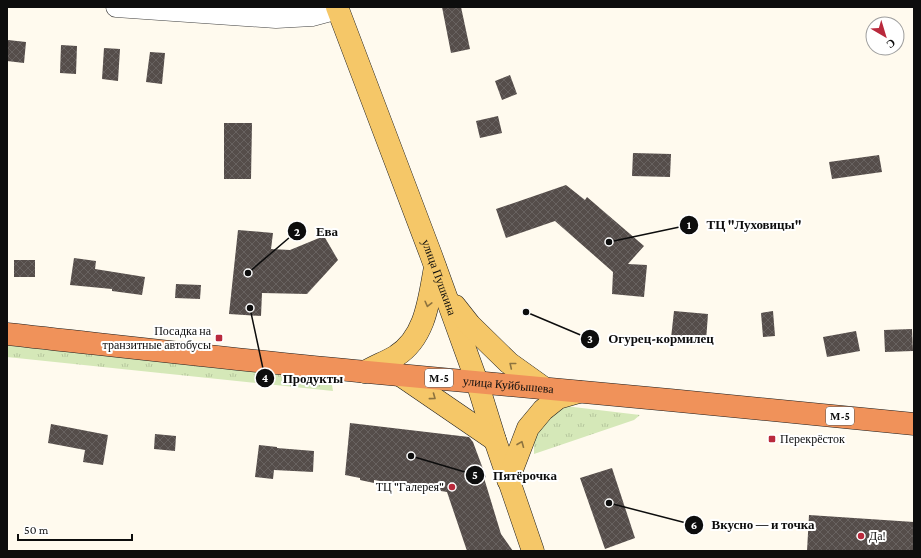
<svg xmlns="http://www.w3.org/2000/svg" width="921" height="558" font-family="'Crimson Pro',serif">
  <defs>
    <pattern id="grass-tufts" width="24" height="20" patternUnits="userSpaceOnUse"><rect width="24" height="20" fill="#d5e8b8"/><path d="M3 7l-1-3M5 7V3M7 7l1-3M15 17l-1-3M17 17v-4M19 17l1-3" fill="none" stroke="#b6c69d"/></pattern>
    <pattern id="building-cross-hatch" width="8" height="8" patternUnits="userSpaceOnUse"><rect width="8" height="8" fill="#554d4a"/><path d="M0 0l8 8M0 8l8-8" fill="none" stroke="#686260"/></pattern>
  </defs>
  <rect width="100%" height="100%" fill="#fffaee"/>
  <path fill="url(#grass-tufts)" d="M 7,345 L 331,379 L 333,391 L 7,357 Z
    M 565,406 L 640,415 L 634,420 L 534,454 L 534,433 L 548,414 Z"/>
  <path fill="url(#building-cross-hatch)" d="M 442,7 L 461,7 L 470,49 L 451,53 Z
    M 8,40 L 26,42 L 24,63 L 7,61 Z
    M 61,45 L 77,46 L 76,74 L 60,73 Z
    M 104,48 L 120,49 L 118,81 L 102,79 Z
    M 150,52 L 165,53 L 162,84 L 146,82 Z
    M 510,75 L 517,94 L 502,100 L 495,81 Z
    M 498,116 L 502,133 L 480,138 L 476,121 Z
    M 224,123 L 252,123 L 251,179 L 224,179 Z
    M 633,153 L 671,154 L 670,177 L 632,176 Z
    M 879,155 L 882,172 L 832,179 L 829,162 Z
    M 566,185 L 585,200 L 587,197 L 644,246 L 628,264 L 647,265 L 644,297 L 612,294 L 613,272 L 555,221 L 506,238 L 496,209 Z
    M 238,230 L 273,233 L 271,249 L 290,250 L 324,236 L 338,260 L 307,294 L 262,293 L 261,316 L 229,314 Z
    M 74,258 L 96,261 L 95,269 L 145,277 L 142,295 L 112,291 L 112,289 L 70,285 Z
    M 14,260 L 35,260 L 35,277 L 14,277 Z
    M 176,284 L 201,285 L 200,299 L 175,298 Z
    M 674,311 L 708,314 L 706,341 L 671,338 Z
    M 773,311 L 775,336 L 763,337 L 761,313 Z
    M 912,329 L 913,351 L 885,352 L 884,330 Z
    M 856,331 L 860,351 L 827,357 L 823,337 Z
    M 350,423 L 469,437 L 473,442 L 486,477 L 484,478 L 501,534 L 513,551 L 467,551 L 447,492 L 374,480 L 374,483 L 360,480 L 360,478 L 345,475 Z
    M 51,424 L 108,435 L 103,465 L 83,462 L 85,450 L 48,443 Z
    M 155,434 L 176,436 L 175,451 L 154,449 Z
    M 259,445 L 277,447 L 277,448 L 314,451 L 313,472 L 274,470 L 273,479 L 255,477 Z
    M 612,468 L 635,538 L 605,549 L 580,478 Z
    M 809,515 L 914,522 L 914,551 L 807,551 Z"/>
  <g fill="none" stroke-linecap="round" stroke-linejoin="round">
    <g stroke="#404040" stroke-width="21">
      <path id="minor" d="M 116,7 L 276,18 L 312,16 L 338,9"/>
    </g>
    <g stroke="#1e1e1e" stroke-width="23">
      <g id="major">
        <path id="s1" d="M 337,7 L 431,255 L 477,382 L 495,440 L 533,551"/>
        <path d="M 455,306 L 470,325 L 509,363 L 544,388"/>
        <path d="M 365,372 C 375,366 386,362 396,356 C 426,337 429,299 435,267"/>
        <path d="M 400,375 L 495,440"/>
        <path d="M 508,480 L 528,428 L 543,410 L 558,398 L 579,392"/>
      </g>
    </g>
    <g stroke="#1e1e1e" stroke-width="23">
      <g id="highway">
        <path id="s2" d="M 7,334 C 127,347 247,361 367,372 C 549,389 732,405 914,424"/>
      </g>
    </g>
    <use href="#minor" stroke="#fff" stroke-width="20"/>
    <use href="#major" stroke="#f5c768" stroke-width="22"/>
    <use href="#highway" stroke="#f0925a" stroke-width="22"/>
  </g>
  <defs><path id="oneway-chevron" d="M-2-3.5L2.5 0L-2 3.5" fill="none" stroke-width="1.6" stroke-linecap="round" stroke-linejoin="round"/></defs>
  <g stroke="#8d733f">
    <use href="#oneway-chevron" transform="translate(428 304) rotate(104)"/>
    <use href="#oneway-chevron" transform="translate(512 365) rotate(-141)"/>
    <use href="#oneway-chevron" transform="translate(433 397) rotate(36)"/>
    <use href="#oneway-chevron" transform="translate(521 444) rotate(-68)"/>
  </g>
  <g fill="#b9293c" stroke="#fff" stroke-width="1.5">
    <rect x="215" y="334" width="8" height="8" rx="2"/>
    <rect x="768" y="435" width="8" height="8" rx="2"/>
    <circle cx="452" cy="487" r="4"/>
    <circle cx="861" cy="536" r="4"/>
  </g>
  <g text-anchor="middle" stroke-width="4" stroke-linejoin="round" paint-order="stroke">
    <g fill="#fff" stroke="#565656" stroke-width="1">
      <rect x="425" y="369" width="28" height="18" rx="3"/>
      <rect x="826" y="407" width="28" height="18" rx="3"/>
    </g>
    <g font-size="11" font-weight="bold" fill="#0d0d0d">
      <text x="439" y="382">М-5</text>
      <text x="840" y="420">М-5</text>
    </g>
    <g font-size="12" fill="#0d0d0d" stroke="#fff">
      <text dy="4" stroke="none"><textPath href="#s1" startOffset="289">улица Пушкина</textPath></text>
      <text dy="4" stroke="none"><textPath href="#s2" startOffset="504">улица Куйбышева</textPath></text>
    </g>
    <g font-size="12" fill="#0d0d0d" stroke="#fff" text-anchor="end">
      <text x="211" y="335">Посадка на<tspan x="211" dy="14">транзитные автобусы</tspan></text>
      <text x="780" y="443" text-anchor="start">Перекрёсток</text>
      <text x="444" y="491">ТЦ "Галерея"</text>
      <text x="869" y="540" text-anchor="start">Да!</text>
    </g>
  </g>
  <path fill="none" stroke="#0d0d0d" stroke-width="1.5" d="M609 242L689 225M248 273L297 231M526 312L590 339M250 308L265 378M411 456L475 475M609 503L694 525"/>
  <g fill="#0d0d0d" stroke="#fff" stroke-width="1.5">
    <circle cx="609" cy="242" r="4"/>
    <circle cx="248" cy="273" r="4"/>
    <circle cx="526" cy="312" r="4"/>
    <circle cx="250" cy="308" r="4"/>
    <circle cx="411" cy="456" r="4"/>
    <circle cx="609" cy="503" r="4"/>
    <circle cx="689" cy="225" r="10"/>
    <circle cx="297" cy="231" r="10"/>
    <circle cx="590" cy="339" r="10"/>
    <circle cx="265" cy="378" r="10"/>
    <circle cx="475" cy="475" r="10"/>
    <circle cx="694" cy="525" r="10"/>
  </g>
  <g font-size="12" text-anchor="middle" font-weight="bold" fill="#fff">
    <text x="689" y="229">1</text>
    <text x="297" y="236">2</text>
    <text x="590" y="343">3</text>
    <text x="265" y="382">4</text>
    <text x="475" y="479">5</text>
    <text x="694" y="529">6</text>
  </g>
  <g font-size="13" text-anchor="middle" font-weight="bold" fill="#0d0d0d" stroke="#fff" stroke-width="4" stroke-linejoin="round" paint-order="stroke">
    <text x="754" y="229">ТЦ "Луховицы"</text>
    <text x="327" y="236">Ева</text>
    <text x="661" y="343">Огурец-кормилец</text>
    <text x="313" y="383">Продукты</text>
    <text x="525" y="480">Пятёрочка</text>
    <text x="763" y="529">Вкусно — и точка</text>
  </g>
  <rect width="921" height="558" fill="none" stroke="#0d0d0d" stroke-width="16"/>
  <g transform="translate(885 36) rotate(142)"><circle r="19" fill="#ffffff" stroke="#9e9e9e"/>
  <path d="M0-3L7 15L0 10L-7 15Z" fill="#b9293c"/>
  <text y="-6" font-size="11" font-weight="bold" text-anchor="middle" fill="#0d0d0d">С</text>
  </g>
  <path d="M18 534v6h114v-6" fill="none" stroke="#0d0d0d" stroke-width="2"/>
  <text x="24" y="534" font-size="12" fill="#0d0d0d" stroke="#ffffff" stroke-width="3" paint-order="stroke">50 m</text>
</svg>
